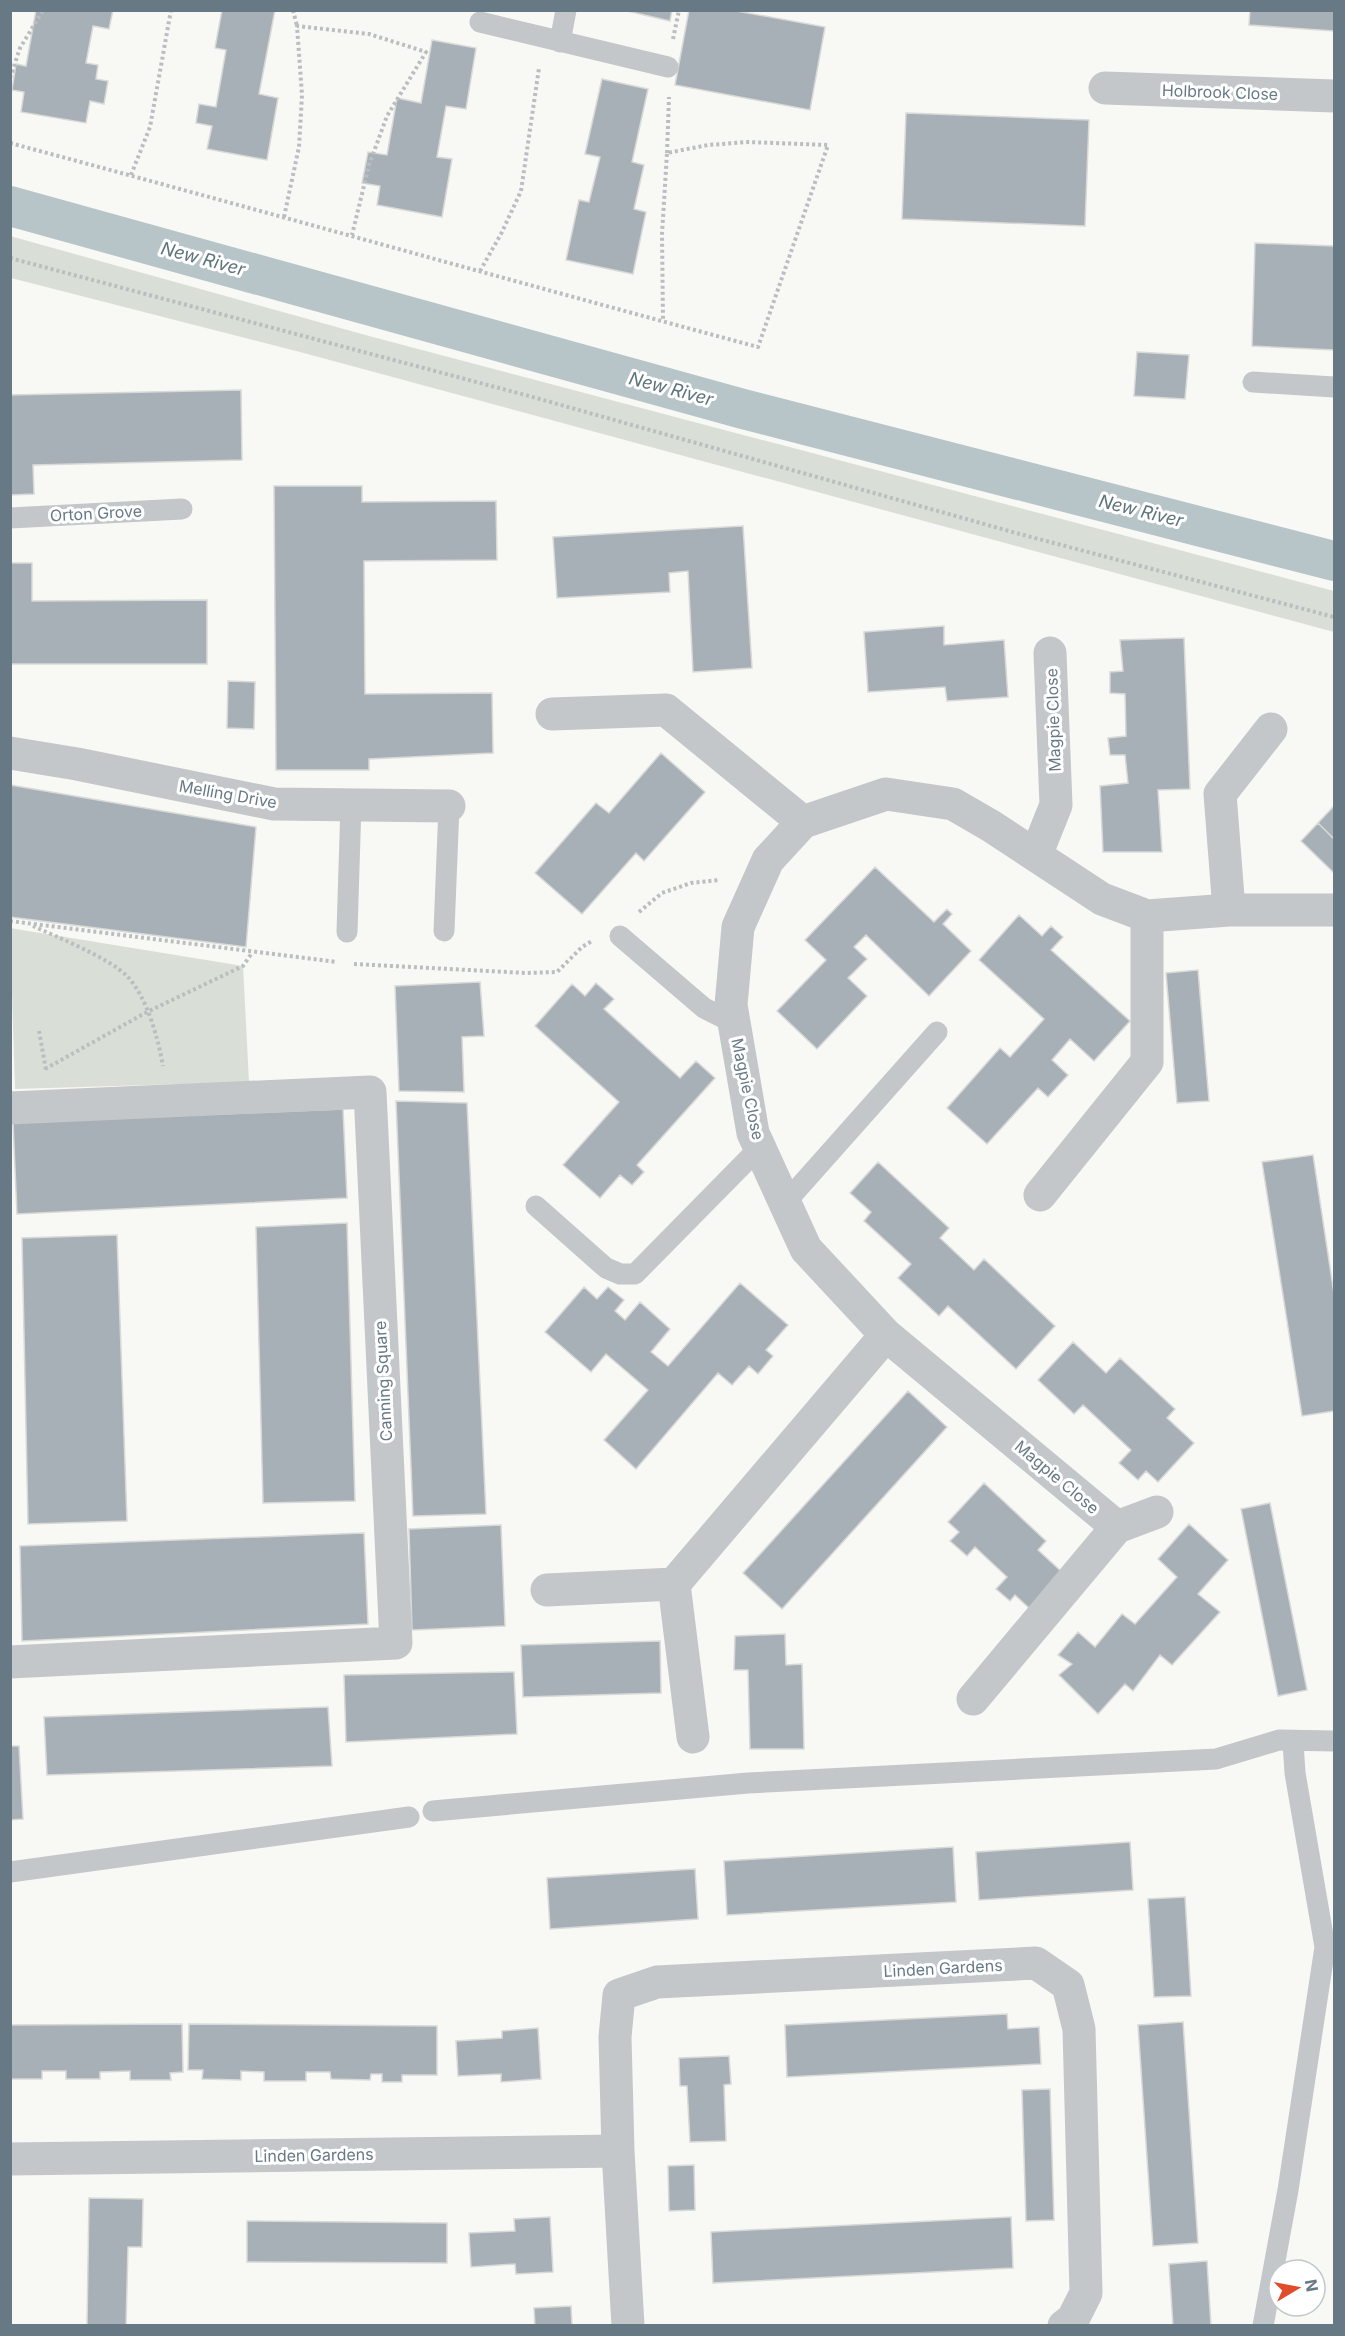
<svg xmlns="http://www.w3.org/2000/svg" width="1345" height="2336" font-family="Inter,sans-serif">
	<rect width="100%" height="100%" fill="#f8f8f5"/>
	<!-- green -->
	<path fill="#d9dfd6" d="M10,236L369,336L1334,591V632L300,352L11,278Z
		M10,928L243,966L249,1082L15,1089Z"/>
	<g fill="none" stroke-linecap="round" stroke-linejoin="round">
		<!-- canal -->
		<path stroke="#b8c5c8" stroke-width="40" d="M10,206L743,409L1334,561"/>
	</g>
	<!-- building -->
	<path fill="#a7b0b6" stroke="#d9d9d7" stroke-width="1.5" d="M36,10H113L109,29L93,26L86,63L98,65L96,79L108,81L104,104L90,101L86,123L21,112L24,92L12,90L16,64L26,66Z
		M222,10H275L259,94L278,98L267,160L207,149L212,126L196,123L199,104L216,107L226,50L215,48Z
		M623,10H672L670,21Z
		M689,10H731L825,27L810,110L675,85Z
		M1250,10H1334V31L1249,25Z
		M432,40L476,48L466,109L446,106L437,157L452,159L442,217L377,205L380,186L362,183L368,152L387,155L397,98L421,103Z
		M602,79L648,89L632,162L644,165L634,209L646,212L633,274L566,260L579,200L589,202L600,157L585,154Z
		M906,113L1089,120L1085,226L902,219Z
		M1255,243L1334,246V350L1252,346Z
		M1137,352L1189,355L1185,399L1134,396Z
		M241,390L242,460L33,465L34,494L10,495V395Z
		M274,486H362V502L496,501L497,560L364,561L365,694L492,693L493,753L369,759V770H276Z
		M743,526L752,668L693,672L688,571L669,573L670,592L557,598L553,537Z
		M10,563H32V601L207,600V664H10Z
		M944,626V645L1004,640L1008,697L947,701L945,687L868,692L864,632Z
		M1184,638L1190,789L1158,790L1162,852H1103L1100,786L1128,783L1125,755H1110L1108,738L1126,736L1125,694L1110,693V672L1123,671L1120,640Z
		M228,681L255,682L254,729L227,728Z
		M661,753L705,792L644,861L636,853L582,914L535,873L596,803L609,813Z
		M10,785L256,827L246,947L10,917Z
		M1334,806V839L1318,823Z
		M1318,823L1334,839V873L1301,841Z
		M875,867L934,922L947,909L952,914L943,924L971,951L929,996L866,935L854,947L867,959L848,978L867,996L817,1049L777,1011L826,960L805,940Z
		M1019,915L1042,936L1051,926L1063,937L1051,950L1130,1021L1094,1061L1070,1039L1052,1060L1068,1075L1048,1097L1038,1088L987,1144L947,1108L1000,1048L1010,1057L1044,1019L979,960Z
		M1198,970L1209,1101L1177,1103L1166,973Z
		M480,982L484,1036L462,1037L464,1092L399,1091L395,986Z
		M596,983L614,999L604,1009L680,1078L696,1061L715,1078L637,1165L644,1172L632,1185L620,1175L600,1198L563,1165L619,1102L535,1026L572,984L585,996Z
		M396,1101L467,1103L486,1514L413,1516Z
		M343,1109L347,1198L17,1214L13,1122Z
		M1313,1155L1334,1294V1411L1302,1416L1262,1162Z
		M878,1162L949,1228L940,1238L974,1270L984,1259L1055,1326L1016,1369L948,1306L939,1316L898,1278L911,1264L864,1221L871,1212L850,1193Z
		M347,1223L355,1501L263,1503L256,1227Z
		M117,1235L127,1521L28,1524L22,1238Z
		M740,1283L788,1325L766,1350L773,1356L758,1374L749,1366L732,1385L718,1373L636,1469L604,1440L648,1390L606,1354L591,1372L545,1332L584,1287L597,1299L608,1287L624,1300L615,1311L625,1320L640,1302L670,1329L651,1352L668,1366Z
		M1073,1342L1106,1373L1120,1358L1175,1409L1167,1418L1194,1443L1158,1482L1146,1471L1138,1480L1119,1463L1131,1450L1083,1405L1074,1414L1038,1380Z
		M908,1391L947,1427L782,1609L743,1573Z
		M984,1483L1046,1541L1038,1550L1063,1573L1029,1608L1015,1595L1010,1601L996,1589L1007,1577L975,1547L967,1556L950,1541L959,1532L948,1522Z
		M1270,1503L1307,1690L1278,1696L1241,1509Z
		M1189,1524L1228,1560L1198,1594L1220,1612L1172,1665L1160,1655L1133,1691L1125,1684L1098,1714L1059,1675L1072,1664L1058,1655L1078,1632L1095,1647L1122,1614L1135,1624L1177,1577L1158,1559Z
		M501,1525L505,1626L412,1630L409,1529Z
		M364,1533L368,1624L22,1641L20,1546Z
		M785,1634L786,1665L802,1664L804,1749H750L748,1670H734L735,1636Z
		M660,1641L661,1693L523,1697L521,1645Z
		M514,1672L517,1734L346,1742L344,1675Z
		M328,1707L332,1766L47,1775L44,1717Z
		M10,1746H19L23,1819L10,1820Z
		M1130,1842L1133,1890L979,1900L976,1852Z
		M953,1847L956,1902L727,1915L724,1861Z
		M695,1869L698,1919L550,1929L547,1878Z
		M1185,1897L1191,1996L1154,1997L1148,1899Z
		M1007,2014L1008,2029L1039,2027L1041,2064L787,2077L785,2025Z
		M1183,2022L1198,2243L1153,2246L1138,2025Z
		M182,2024L183,2072L170,2073L171,2080H130V2071L100,2072V2079H66V2071H42V2079H10V2025Z
		M189,2024L437,2026V2075H402V2082H382V2074H371L370,2080L331,2079L330,2072H306V2081H264V2072L241,2071V2080L202,2079L203,2070H188Z
		M538,2028L541,2079L501,2082V2074L458,2076L456,2041L502,2038V2031Z
		M729,2056L731,2084L724,2085L726,2141L690,2142L687,2086H680L679,2058Z
		M1050,2089L1054,2220L1026,2221L1022,2090Z
		M694,2165L695,2210L669,2211L668,2166Z
		M89,2198L143,2199L142,2247H128L126,2326H87Z
		M550,2217L553,2272L516,2274L515,2264L471,2267L469,2233L515,2231L514,2219Z
		M1011,2217L1013,2268L713,2283L711,2232Z
		M247,2221L447,2223V2263L247,2262Z
		M1207,2261L1211,2326H1173L1169,2264Z
		M571,2306L572,2326H535L534,2308Z"/>
	<g fill="none" stroke-linecap="round" stroke-linejoin="round">
		<!-- path -->
		<path stroke="#bbbec0" stroke-width="4" stroke-dasharray="3 3" stroke-linecap="butt" d="M293,10L297,26
			M673,39L679,10
			M10,78L20,48L42,12L38,10
			M10,143C260,210 508,280 758,347L828,145L748,142L708,145L667,153L662,234L663,321
			M667,153L669,97
			M131,175L150,127L171,10
			M284,217L299,147L302,95L297,26L369,34L426,52L387,116L369,165L352,235
			M10,258L529,396L1016,533L1334,617
			M480,271L501,234L521,191L539,68
			M639,912L662,893L691,883L719,880
			M10,921L337,962
			M33,926C57,937 109,958 127,976C147,997 158,1038 163,1066
			M354,964L526,973L557,972L582,947L592,941
			M39,1031L46,1070
			M45,1069L147,1012L243,966L252,953"/>
		<!-- lane -->
		<path stroke="#c3c7ca" stroke-width="21" d="M480,22L668,67
			M560,42L566,10
			M1253,382L1334,387
			M10,518L182,509
			M444,931L449,806
			M347,932L351,804
			M620,936L704,1008L734,1023
			M785,1203L937,1032
			M536,1206L606,1268L620,1274H635L760,1147
			M433,1811L748,1783L1216,1759L1279,1740L1334,1741
			M10,1872L409,1817
			M1263,2326L1288,2190L1325,1947L1295,1773L1293,1742"/>
		<!-- street -->
		<path stroke="#c3c7ca" stroke-width="33" d="M1105,88L1334,96
			M552,714L666,710L803,822
			M10,753L77,764L274,804L449,806
			M1036,855L1056,805L1050,653
			M1229,910L1220,794L1271,729
			M10,1108L370,1092L396,1643L10,1662
			M1040,1195L1147,1062V916
			M1117,1527L886,1335L806,1249L753,1133L731,1005L738,927L768,860L803,822L886,794L953,804L991,826L1102,899L1147,916L1229,910H1334
			M674,1584L693,1737
			M547,1590L674,1584L886,1335
			M973,1699L1117,1527L1157,1512
			M10,2159L618,2151
			M628,2326L618,2151L615,2037L619,1995L657,1982L1036,1963L1068,1985L1079,2029L1086,2293L1073,2319L1064,2326"/>
	</g>
	<g text-anchor="middle" stroke-width="6" stroke-linejoin="round" paint-order="stroke">
		<!-- street labels -->
		<g font-size="16" fill="#677985" stroke="#fff">
			<text transform="translate(1220 92) rotate(2)" y="6">Holbrook Close</text>
			<text transform="translate(96 513) rotate(-3)" y="6">Orton Grove</text>
			<text transform="translate(1053 720) rotate(-92)" y="6">Magpie Close</text>
			<text transform="translate(228 794) rotate(10)" y="6">Melling Drive</text>
			<text transform="translate(748 1089) rotate(78)" y="6">Magpie Close</text>
			<text transform="translate(383 1381) rotate(-93)" y="6">Canning Square</text>
			<text transform="translate(1057 1477) rotate(40)" y="6">Magpie Close</text>
			<text transform="translate(943 1968) rotate(-3)" y="6">Linden Gardens</text>
			<text transform="translate(314 2155) rotate(-1)" y="6">Linden Gardens</text>
		</g>
		<!-- water labels -->
		<g font-size="18" font-style="italic" fill="#5e747a" stroke="#fff">
			<text transform="translate(203 259) rotate(15)" y="6">New River</text>
			<text transform="translate(671 389) rotate(15)" y="6">New River</text>
			<text transform="translate(1141 511) rotate(14)" y="6">New River</text>
		</g>
	</g>
	<!-- border -->
	<rect width="1345" height="2336" fill="none" stroke="#677985" stroke-width="24"/>
	<!-- north arrow -->
	<g transform="translate(1297 2288) rotate(80)"><circle r="28" fill="#ffffff" stroke="#c2c9ce" stroke-width="1.5"/>
	<path d="M0-4.5L10 22L0 15L-10 22Z" fill="#e14d2b"/>
	<text y="-9" font-size="16" font-weight="bold" text-anchor="middle" fill="#677985">N</text>
	</g>
</svg>
